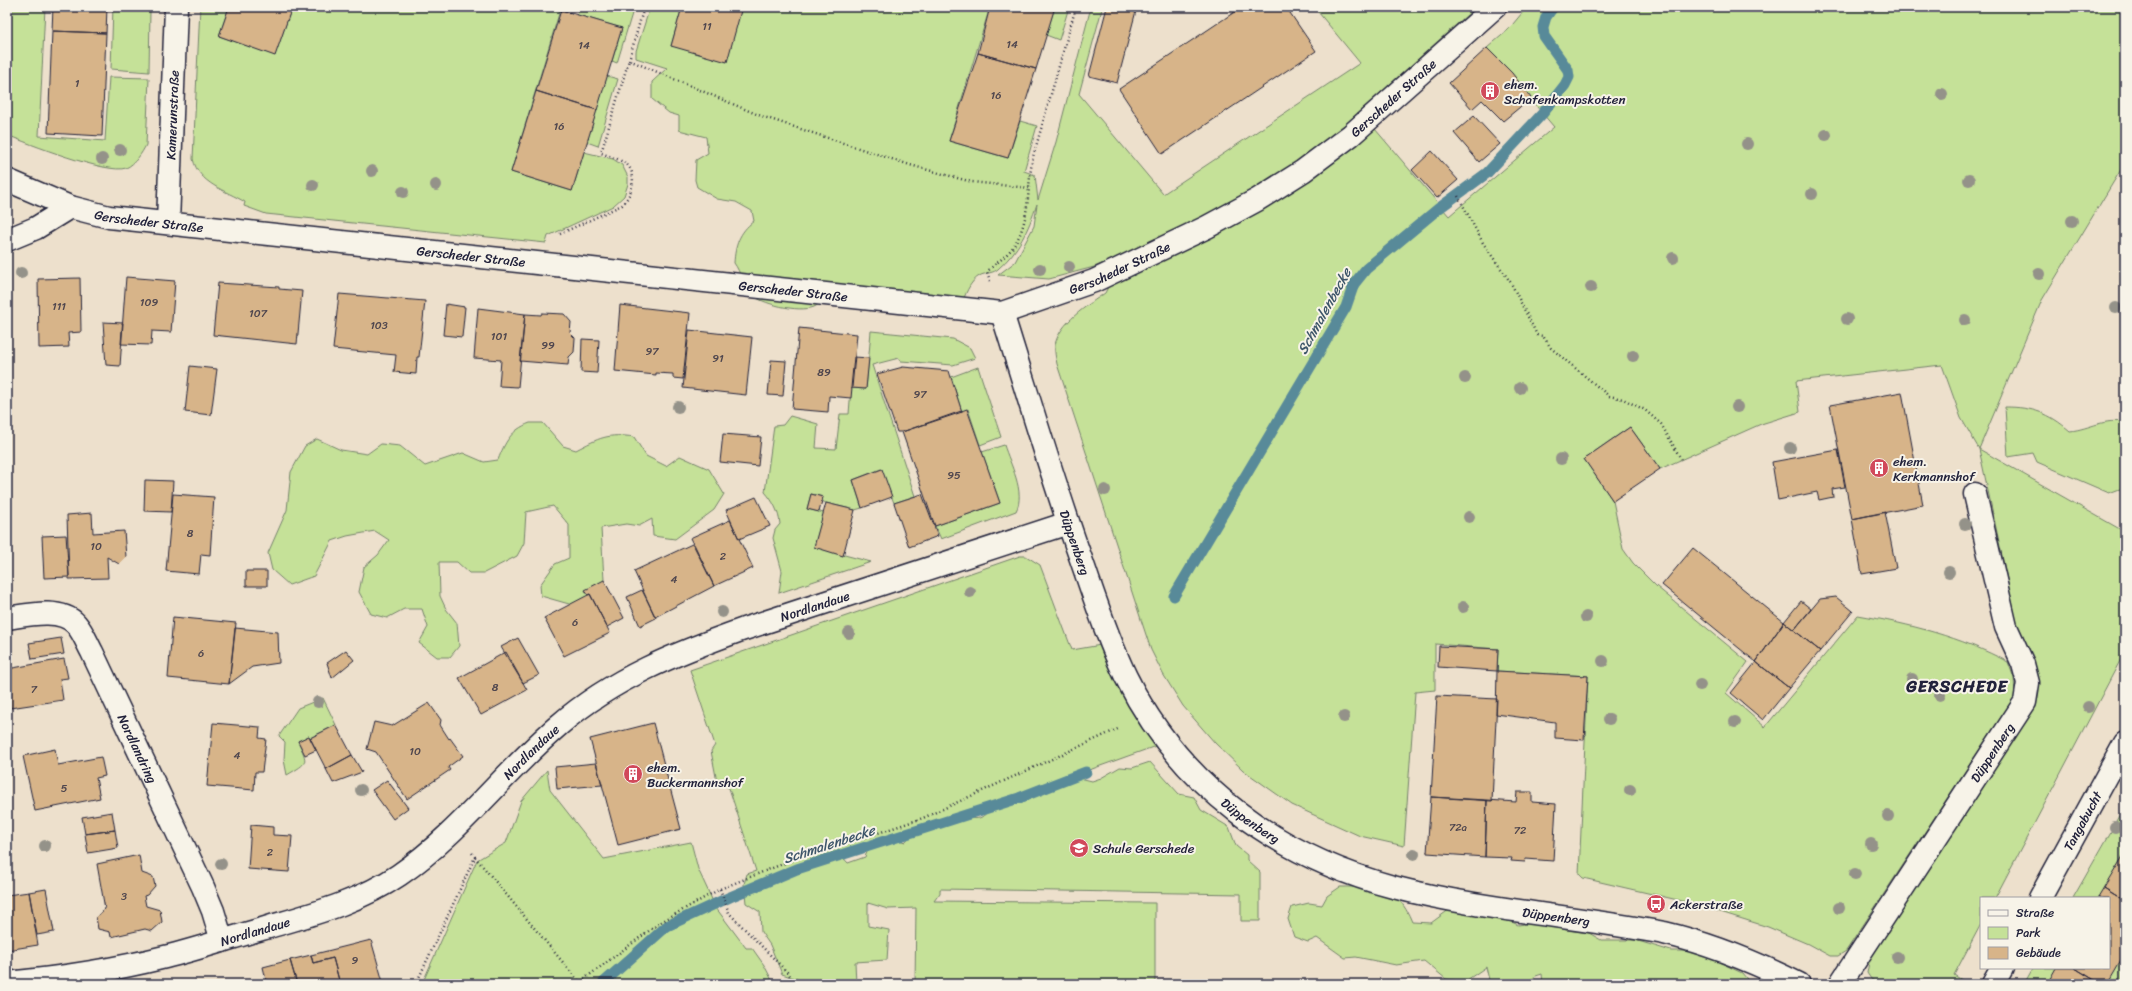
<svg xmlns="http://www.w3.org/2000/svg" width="2132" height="991" font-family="Sriracha,sans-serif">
	<rect width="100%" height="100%" fill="#ede0cc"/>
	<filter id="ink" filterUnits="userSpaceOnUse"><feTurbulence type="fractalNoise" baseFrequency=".025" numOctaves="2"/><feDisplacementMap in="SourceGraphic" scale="8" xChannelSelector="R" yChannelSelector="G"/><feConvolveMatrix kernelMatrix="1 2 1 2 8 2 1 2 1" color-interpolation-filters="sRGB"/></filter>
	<g filter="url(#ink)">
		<!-- green -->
		<path fill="#c5e198" stroke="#74826a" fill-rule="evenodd" d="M7,7H45L39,136L105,141L109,77L149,78L146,145C142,153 135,164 126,168C108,175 27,143 7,135Z
			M113,7H140L150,11L149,72L111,69Z
			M200,7H229L219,36L275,55L292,7H561L511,172L572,191L584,152L613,159L622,165L628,177V184L624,196L613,206L548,236L546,243L266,214L244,206L245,202C225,190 199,184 193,159Z
			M580,7H634L617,63L612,61L622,28L577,15Z
			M650,7H682L671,46L742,7H990L949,141L1008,158L1020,121L1037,126L1024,171L1035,175L1038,200L1056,142L1091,7L1102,9L1079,94L1163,194L1360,63L1314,7H1476L1332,136L1272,183L1158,241L1094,267L1049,279L998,275L1015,262L1034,226L1037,204C1028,230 1019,251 998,269C994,273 986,273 981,275C969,281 965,296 960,308L838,286C831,292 823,303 814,307C799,313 761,304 749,293C743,287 741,272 734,263C735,246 739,232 754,221L752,211L736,202L717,199L697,187L695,180L696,160L708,153L706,137L679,130V116L669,113L652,99V82L667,68L636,58V51Z
			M1055,7H1069L1059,40L1046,35Z
			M1527,7H2125V163L2042,300L1979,449L2125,532V659L2122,657L1995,898H1981V924L1954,975L1968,984H1879L1871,979L1867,973L1870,957L2031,708L2038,691V682L2021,638L2015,616L1979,449L1961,418L1942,365L1796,381L1800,412L1761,424L1660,469L1630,427L1584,459L1613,501L1623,549L1633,563L1657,587L1748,662L1726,693L1765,727L1858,615C1910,624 1961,637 2008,662L2014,678L2015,696L1846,951L1838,956H1830L1808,944L1768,927L1695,904L1583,878L1579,874L1588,676L1497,671L1498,649L1435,644V690L1415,692L1404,846L1360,836L1292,805L1243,770L1215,743L1183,706L1163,674L1151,650L1057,364C1056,358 1054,352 1055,345C1059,323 1088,305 1105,293L1108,287L1197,243L1274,202L1437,54L1442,69L1375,129L1449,216L1554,127L1487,48L1508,30Z
			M607,76L618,79L598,146L587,142Z
			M871,331L953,339L970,348L975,358L953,365L901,361L899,358L872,365L915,496L894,503L881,469L853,480L862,508L855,510L826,503L822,501L823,497L811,494L807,509L824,513L814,547L871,562L779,593L782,571L773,538L775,530L780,524C779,512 773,501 765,492L774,426L783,425L790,416L818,424L816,448L836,449L840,414H849L851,388L866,389Z
			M978,367L1001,437L980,445L968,409L962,412L951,377Z
			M2005,407C2033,407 2049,413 2070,431C2090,429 2106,417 2125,423V487L2109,493L2037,462L2033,453L2008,457Z
			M530,423H543L563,446L576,450C599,438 608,433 634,437L646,456L666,466L680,456L709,469L724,494L714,510L675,539L653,536L652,519L639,526L626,524L601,528L604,580L597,592L576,606L541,596L540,585L555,564L569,558V525L553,506L526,512L524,543L517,556L484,573H469L457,562H439L440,596L446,609L457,623L459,646L450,657H437L419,643L428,627L422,609H404L387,618L371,614L359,592L364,567L378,555L389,540L375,531L347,536L332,541L314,576L289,585L272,570L268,553L287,510L291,472L305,446L317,439L341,450L367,454L381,444L400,446L425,466L463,453L484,462L498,460C505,442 511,430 530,423Z
			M1004,445C1010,464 1026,492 1016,511L941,539L935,526L1000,503L982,452Z
			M1020,556H1026L1040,565L1072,650L1101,645L1167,742L1092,769L1080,778L1092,781L1101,778L1120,767L1132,768L1150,762L1179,794L1194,797L1201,810L1229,827L1236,846L1247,855V860L1260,872V921H1241V894L940,889V893L934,901L1155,903V984H915L916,908L888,909L868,903V926L889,930L887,960L855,962L856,984H812L782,974L770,945L761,932L760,912L746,903L744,884L747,874L756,871L729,788L717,782L711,751L715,745L690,670ZM992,805C982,823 974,820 957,813ZM920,825L905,842L887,836H888ZM871,842L865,857L848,863L839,853Z
			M323,698L336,725L310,738L309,736L298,741C308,764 309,762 287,775L284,760L285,742L279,736L298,708Z
			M547,770L550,790L604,859L691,842L698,869L716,908L746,948H752L764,965L774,984H422L477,860L506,843L521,801Z
			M2125,807V984H2024L2033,968H2109V898H2073Z
			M1340,887C1376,887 1397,884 1412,922L1431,923L1450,909L1504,918L1518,925L1540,922L1566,930L1589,933L1601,940H1635L1671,951H1696L1742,973L1751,984H1602L1600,982L1594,984H1543L1542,974L1536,976L1525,984H1490L1486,967L1464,982L1446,979L1424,961L1396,965L1356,957L1345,958L1317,938L1308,942L1294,937L1288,919L1292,907L1309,903L1322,905L1327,896Z"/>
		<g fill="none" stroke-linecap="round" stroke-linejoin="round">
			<!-- stream -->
			<path stroke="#598a99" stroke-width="11" d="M1174,596L1346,307L1354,284L1366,269L1438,209L1487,173L1543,113L1565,85L1569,77L1568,70L1544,36L1543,27L1546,17L1553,7
				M602,984L667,926L730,897L797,869L1019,798L1086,772"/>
		</g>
		<!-- building -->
		<path fill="#d7b489" stroke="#22223b" d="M53,7H107L106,33L52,31Z
			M229,7H292L275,56L219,36Z
			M682,7H742L727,62L671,46Z
			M990,7H1055L1036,69L978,53Z
			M1107,7H1137L1117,83L1089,76Z
			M1242,7H1286L1316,51L1162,154L1119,89Z
			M561,10L622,28L597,110L536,91Z
			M52,31L106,33L102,136L48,133Z
			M1487,48L1512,73L1531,98L1503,121L1482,100L1472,109L1449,83Z
			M978,53L1036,69L1008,158L949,141Z
			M536,91L597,110L572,191L511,172Z
			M1474,116L1500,144L1479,162L1454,133Z
			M1432,151L1458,180L1437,198L1412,170Z
			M126,277L175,281L171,332L152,331L151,345L121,344Z
			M80,278L81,332L68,333L69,347L39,348L38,279Z
			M218,283L279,287V289L302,291L297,344L213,335Z
			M339,294L425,301L419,357H417L416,374L394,372L396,355L333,349Z
			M446,304L465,307L462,337L443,335Z
			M620,305L690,313L683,379L673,378V374L656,373V375L615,371Z
			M478,308L525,314L518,387L499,386L501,360L474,358Z
			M542,313L564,314L571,322L570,333L575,338L574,352L569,357L568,365L520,361L525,314L541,315Z
			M103,322L123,323L120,366L106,365Z
			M799,328L857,334L851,398L829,396L828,412L792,409Z
			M689,330L752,337L746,395L683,388Z
			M582,339L599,340L597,373L581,372Z
			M854,357L869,358L866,389L851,388Z
			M771,360L786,361L783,396L768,395Z
			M190,366L217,369L211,415L185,412Z
			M903,367L949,371L962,412L902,432H897L877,374Z
			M1902,392L1923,505L1852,519L1830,405Z
			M967,409L1000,503L935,526L902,432Z
			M1630,427L1660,469L1613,501L1584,459Z
			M723,434L761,437L758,466L720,462Z
			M1838,450L1845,487L1832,489L1833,497L1819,500L1817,492L1778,500L1772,462Z
			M882,469L892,497L862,508L853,480Z
			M145,480L173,481L171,512L144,511Z
			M173,494L214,497L210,555L201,554L199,574L166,571Z
			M811,494L823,497L819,512L807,509Z
			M922,494L938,536L909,547L894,503Z
			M756,497L770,526L739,539L726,510Z
			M826,503L855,510L843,556L814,547Z
			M1885,512L1896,568L1862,574L1852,519Z
			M92,513L93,533L124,531L126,557L119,564L107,557L108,578L69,579L67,515Z
			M730,520L753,568L714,586L690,538Z
			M66,535L69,577L44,578L42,536Z
			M692,544H694L714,586L655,617L634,571Z
			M1693,548L1784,622L1756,662L1662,585Z
			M246,571H267V586H246Z
			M604,580L624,618L607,627L590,594L588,595L585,590Z
			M642,590L656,618L640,626L627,597Z
			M590,594L610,633L564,656L544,618Z
			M1836,597L1853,611L1820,651L1794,630L1820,599Z
			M1801,601L1811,609L1794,630L1784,622Z
			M173,617L236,623L229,684L168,678Z
			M1784,622L1820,651L1789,688L1756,662Z
			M235,628L278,632L279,663L252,667L229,684Z
			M61,638L64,654L32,659L29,643Z
			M518,638L539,675L523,683L501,647Z
			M1439,646L1498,649L1497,671L1438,667Z
			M346,650L354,660L332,678L327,663Z
			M506,652L527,690L481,715L459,678Z
			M64,659L68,678L60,679L63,700L10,708L9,699L7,700V669Z
			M1756,662L1789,688L1763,720L1731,693Z
			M1497,671L1588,676L1584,740L1555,738V722L1496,714Z
			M1437,696L1497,699L1492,801L1431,797Z
			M429,703L441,720L440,725L449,739L450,738L463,756L448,767L450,770L407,799L376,752L367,749L374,722L392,726Z
			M213,723L260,727L259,738L266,739L262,772H255L254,790L207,786Z
			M653,723L681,829L618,845L590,739Z
			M336,725L352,755L326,769L310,738Z
			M309,736L316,750L305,755L298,741Z
			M55,749L58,765L101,757L105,776L96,778L100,798L35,811L23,756Z
			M352,755L362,772L333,783L326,769Z
			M596,763L602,785L557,789L555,767Z
			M387,780L408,808L393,819L372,790Z
			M1517,792H1532V802L1556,804L1553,861L1526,859L1525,862L1511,861L1512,858L1485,857L1487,800L1516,802Z
			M1431,797L1487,800L1485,857L1427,853Z
			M112,812L115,830L85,834L82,817Z
			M251,825L273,827V835L292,836L289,872L248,869Z
			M115,830L118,848L88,853L85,834Z
			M2125,853V901L2104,888Z
			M139,855L142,873L153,877L155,886L147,895L144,896L146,906L160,910L162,922L152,931L145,929L111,937L110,932L98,929L96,917L105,909L97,864Z
			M2104,888L2125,901V953L2107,984H2101L2075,968H2109V898H2098Z
			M46,889L54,932L37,935L29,892Z
			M29,892L38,945L7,950V895Z
			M371,940L383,982L373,984H340L333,958L313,963L311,955Z
			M311,955L313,963L333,958L340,984H297L290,960Z
			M290,960L297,984H267L263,967Z
			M2056,968H2075L2101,984H2047Z"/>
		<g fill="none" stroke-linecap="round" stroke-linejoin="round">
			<defs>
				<g id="minor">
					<path id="s1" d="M7,180L70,207L109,217L1002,313L1094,281L1207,227L1257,200L1303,171L1351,135L1495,7"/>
					<path id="s2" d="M168,223L176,7"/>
					<path d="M7,240L36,228L70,207"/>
					<path id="s3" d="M1002,313C1028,395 1052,478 1081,559C1095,599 1108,640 1126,677C1180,786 1278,856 1393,887C1482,910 1574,916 1664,933C1711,944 1755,962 1799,984"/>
					<path id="s4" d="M7,618C27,615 61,607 76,624C83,632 87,643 92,652L203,887L213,911L222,941"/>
					<path id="s5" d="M2040,898L2125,743"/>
					<path id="s6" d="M7,983C60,978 113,970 165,957C198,949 230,938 262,929C309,915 358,903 399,875C460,833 503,773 559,725C613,678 677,653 744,629L1068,523"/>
					<path id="s7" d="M1840,984L2025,702L2028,683L2023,664L2006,627L1975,494"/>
					<path d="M1993,984L2002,968"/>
				</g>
			</defs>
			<!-- minor casing -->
			<use href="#minor" stroke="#22223b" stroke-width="25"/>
			<!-- path -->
			<path stroke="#22223b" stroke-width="2.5" stroke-dasharray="1 3" stroke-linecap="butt" d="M629,60L644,7
				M1458,196L1483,243L1511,283L1537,335L1543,336L1551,348L1609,396L1623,399L1645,410L1661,424L1681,459
				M560,234L622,205C632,195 639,173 625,163C618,159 609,156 601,153L629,60L761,116L910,165L972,182L1029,188
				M990,281L987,272C994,265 1001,260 1008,253C1032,227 1026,189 1033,157L1076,7
				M475,857L581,984
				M720,889L729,913L788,973L796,984
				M416,984L475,857L472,853
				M573,984L580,982L661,922L720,889L815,851L869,836L923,818L1120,728"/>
			<!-- minor -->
			<use href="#minor" stroke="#f7f3e8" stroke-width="22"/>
		</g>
		<!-- trees -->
		<g fill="#949289">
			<circle cx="1942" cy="94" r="6"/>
			<circle cx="1826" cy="135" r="6"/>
			<circle cx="1747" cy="144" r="6"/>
			<circle cx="120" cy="150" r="6"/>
			<circle cx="102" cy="159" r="6"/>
			<circle cx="372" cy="171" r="6"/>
			<circle cx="1969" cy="180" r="6"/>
			<circle cx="313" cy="185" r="6"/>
			<circle cx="436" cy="185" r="6"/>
			<circle cx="403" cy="192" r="6"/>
			<circle cx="1812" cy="194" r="6"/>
			<circle cx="2072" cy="221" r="6"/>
			<circle cx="1673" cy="258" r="6"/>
			<circle cx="1069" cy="267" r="6"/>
			<circle cx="1040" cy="269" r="6"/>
			<circle cx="21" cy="273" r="6"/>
			<circle cx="2039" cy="274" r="6"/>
			<circle cx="1591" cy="287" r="6"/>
			<circle cx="2116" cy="308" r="6"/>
			<circle cx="1847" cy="319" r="6"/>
			<circle cx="1965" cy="320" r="6"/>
			<circle cx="1633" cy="356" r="6"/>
			<circle cx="1465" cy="378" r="6"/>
			<circle cx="1520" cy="388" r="6"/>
			<circle cx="678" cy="407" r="6"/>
			<circle cx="1737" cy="407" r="6"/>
			<circle cx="1790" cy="448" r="6"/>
			<circle cx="1561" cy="459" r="6"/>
			<circle cx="1105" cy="490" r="6"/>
			<circle cx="1469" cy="517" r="6"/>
			<circle cx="1965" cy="524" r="6"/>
			<circle cx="1949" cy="572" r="6"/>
			<circle cx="970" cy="592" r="6"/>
			<circle cx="1463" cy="607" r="6"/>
			<circle cx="722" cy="612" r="6"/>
			<circle cx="1586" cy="617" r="6"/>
			<circle cx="849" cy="633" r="6"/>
			<circle cx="1603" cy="661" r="6"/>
			<circle cx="1912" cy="679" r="6"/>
			<circle cx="1700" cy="685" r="6"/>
			<circle cx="1977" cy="685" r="6"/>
			<circle cx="1940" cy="695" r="6"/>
			<circle cx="318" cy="702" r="6"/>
			<circle cx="2088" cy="707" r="6"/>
			<circle cx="1344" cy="717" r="6"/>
			<circle cx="1609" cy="719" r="6"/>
			<circle cx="1735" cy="722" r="6"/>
			<circle cx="361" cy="790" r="6"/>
			<circle cx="1630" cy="790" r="6"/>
			<circle cx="1888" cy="816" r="6"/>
			<circle cx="2115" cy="827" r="6"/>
			<circle cx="1871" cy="844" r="6"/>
			<circle cx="45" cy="846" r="6"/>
			<circle cx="1414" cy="854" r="6"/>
			<circle cx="221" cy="864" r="6"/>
			<circle cx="1855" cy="874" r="6"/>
			<circle cx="1839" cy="908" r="6"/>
			<circle cx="1897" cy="957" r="6"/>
		</g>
	</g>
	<!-- icons -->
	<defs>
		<symbol id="building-disc" viewBox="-11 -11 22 22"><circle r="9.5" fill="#d1495b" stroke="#f7f3e8"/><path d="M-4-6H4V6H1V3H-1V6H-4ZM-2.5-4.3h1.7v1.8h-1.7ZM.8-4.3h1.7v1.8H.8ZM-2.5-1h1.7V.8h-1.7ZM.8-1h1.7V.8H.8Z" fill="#fff"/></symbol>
		<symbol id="school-disc" viewBox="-11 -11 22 22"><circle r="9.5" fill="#d1495b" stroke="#f7f3e8"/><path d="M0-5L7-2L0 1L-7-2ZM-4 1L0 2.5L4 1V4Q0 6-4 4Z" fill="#fff"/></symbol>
		<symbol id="bus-disc" viewBox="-11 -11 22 22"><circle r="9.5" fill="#d1495b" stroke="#f7f3e8"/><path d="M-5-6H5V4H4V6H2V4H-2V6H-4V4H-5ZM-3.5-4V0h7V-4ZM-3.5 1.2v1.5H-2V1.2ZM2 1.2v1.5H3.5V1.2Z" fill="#fff"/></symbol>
	</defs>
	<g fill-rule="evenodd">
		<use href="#building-disc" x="1479" y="80" width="22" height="22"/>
		<use href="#building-disc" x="1868" y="457" width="22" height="22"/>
		<use href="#building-disc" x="622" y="763" width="22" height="22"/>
		<use href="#school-disc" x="1068" y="837" width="22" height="22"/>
		<use href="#bus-disc" x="1645" y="893" width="22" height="22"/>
	</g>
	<g text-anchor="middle" stroke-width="4" stroke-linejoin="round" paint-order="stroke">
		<!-- number labels -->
		<g font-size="11" fill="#4f464e">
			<text x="707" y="30">11</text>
			<text x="1012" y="48">14</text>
			<text x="584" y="49">14</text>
			<text x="77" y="87">1</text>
			<text x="996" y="99">16</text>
			<text x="559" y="130">16</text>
			<text x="149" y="306">109</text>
			<text x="59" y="310">111</text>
			<text x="258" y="317">107</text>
			<text x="379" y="329">103</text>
			<text x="499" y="340">101</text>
			<text x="548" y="349">99</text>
			<text x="652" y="355">97</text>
			<text x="718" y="362">91</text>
			<text x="824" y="376">89</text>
			<text x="920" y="398">97</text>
			<text x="954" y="479">95</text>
			<text x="190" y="537">8</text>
			<text x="96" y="550">10</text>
			<text x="723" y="560">2</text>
			<text x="674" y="583">4</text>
			<text x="575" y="626">6</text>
			<text x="201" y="657">6</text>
			<text x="495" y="691">8</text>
			<text x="34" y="693">7</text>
			<text x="415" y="755">10</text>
			<text x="237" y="759">4</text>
			<text x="64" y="792">5</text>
			<text x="1458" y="831">72a</text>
			<text x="1520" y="834">72</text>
			<text x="270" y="856">2</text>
			<text x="124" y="900">3</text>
			<text x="355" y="964">9</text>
		</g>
		<!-- poi labels -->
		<g font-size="13" fill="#22223b" stroke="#f7f3e8" text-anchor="start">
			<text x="1504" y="89">ehem.<tspan x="1504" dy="15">Schafenkampskotten</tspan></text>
			<text x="1893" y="466">ehem.<tspan x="1893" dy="15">Kerkmannshof</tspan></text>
			<text x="647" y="772">ehem.<tspan x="647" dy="15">Buckermannshof</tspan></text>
			<text x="1093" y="853">Schule Gerschede</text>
			<text x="1670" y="909">Ackerstraße</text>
		</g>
		<!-- street labels -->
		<g font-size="13" fill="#22223b" stroke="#f7f3e8">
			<text dy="5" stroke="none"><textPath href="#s1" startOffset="1457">Gerscheder Straße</textPath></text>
			<text dy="5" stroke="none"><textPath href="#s2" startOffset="108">Kamerunstraße</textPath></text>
			<text dy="5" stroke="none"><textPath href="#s1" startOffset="149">Gerscheder Straße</textPath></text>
			<text dy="5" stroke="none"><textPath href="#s1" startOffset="473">Gerscheder Straße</textPath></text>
			<text dy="5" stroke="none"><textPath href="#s1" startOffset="1133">Gerscheder Straße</textPath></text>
			<text dy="5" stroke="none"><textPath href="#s1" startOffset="797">Gerscheder Straße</textPath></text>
			<text dy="5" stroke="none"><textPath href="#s3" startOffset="241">Düppenberg</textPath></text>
			<text dy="5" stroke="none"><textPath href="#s6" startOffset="913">Nordlandaue</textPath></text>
			<text dy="5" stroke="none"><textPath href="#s4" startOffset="211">Nordlandring</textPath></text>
			<text dy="5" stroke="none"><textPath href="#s6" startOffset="590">Nordlandaue</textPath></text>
			<text dy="5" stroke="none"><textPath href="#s7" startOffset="277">Düppenberg</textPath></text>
			<text dy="5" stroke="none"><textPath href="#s3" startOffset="577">Düppenberg</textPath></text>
			<text dy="5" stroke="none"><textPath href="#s5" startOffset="88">Tangabucht</textPath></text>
			<text dy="5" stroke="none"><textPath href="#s3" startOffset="901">Düppenberg</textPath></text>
			<text dy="5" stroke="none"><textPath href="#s6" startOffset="254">Nordlandaue</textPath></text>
		</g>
		<!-- water labels -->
		<g font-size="14" font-style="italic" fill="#3e566a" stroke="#f7f3e8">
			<text transform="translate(1324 311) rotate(-61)" y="5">Schmalenbecke</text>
			<text transform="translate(829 844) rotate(-18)" y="5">Schmalenbecke</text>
		</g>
		<!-- district labels -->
		<g font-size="17" font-weight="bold" letter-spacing="1" fill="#22223b" stroke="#f7f3e8">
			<text x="1957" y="692">GERSCHEDE</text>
		</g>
	</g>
	<!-- margin -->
	<rect width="2132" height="991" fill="none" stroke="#f7f3e8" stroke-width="24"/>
	<rect x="12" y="12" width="2108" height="967" fill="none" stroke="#22223b" stroke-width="1.5" filter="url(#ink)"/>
	<!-- legend -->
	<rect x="1980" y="897" width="130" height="72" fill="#f7f3e8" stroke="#a29fa3"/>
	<rect x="1988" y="910" width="20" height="6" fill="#f7f3e8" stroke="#a29fa3"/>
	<text x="2016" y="917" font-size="12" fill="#22223b">Straße</text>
	<rect x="1988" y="927" width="20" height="12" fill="#c5e198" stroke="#a29fa3"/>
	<text x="2016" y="937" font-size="12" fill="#22223b">Park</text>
	<rect x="1988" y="947" width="20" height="12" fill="#d7b489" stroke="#a29fa3"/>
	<text x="2016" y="957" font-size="12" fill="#22223b">Gebäude</text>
</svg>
